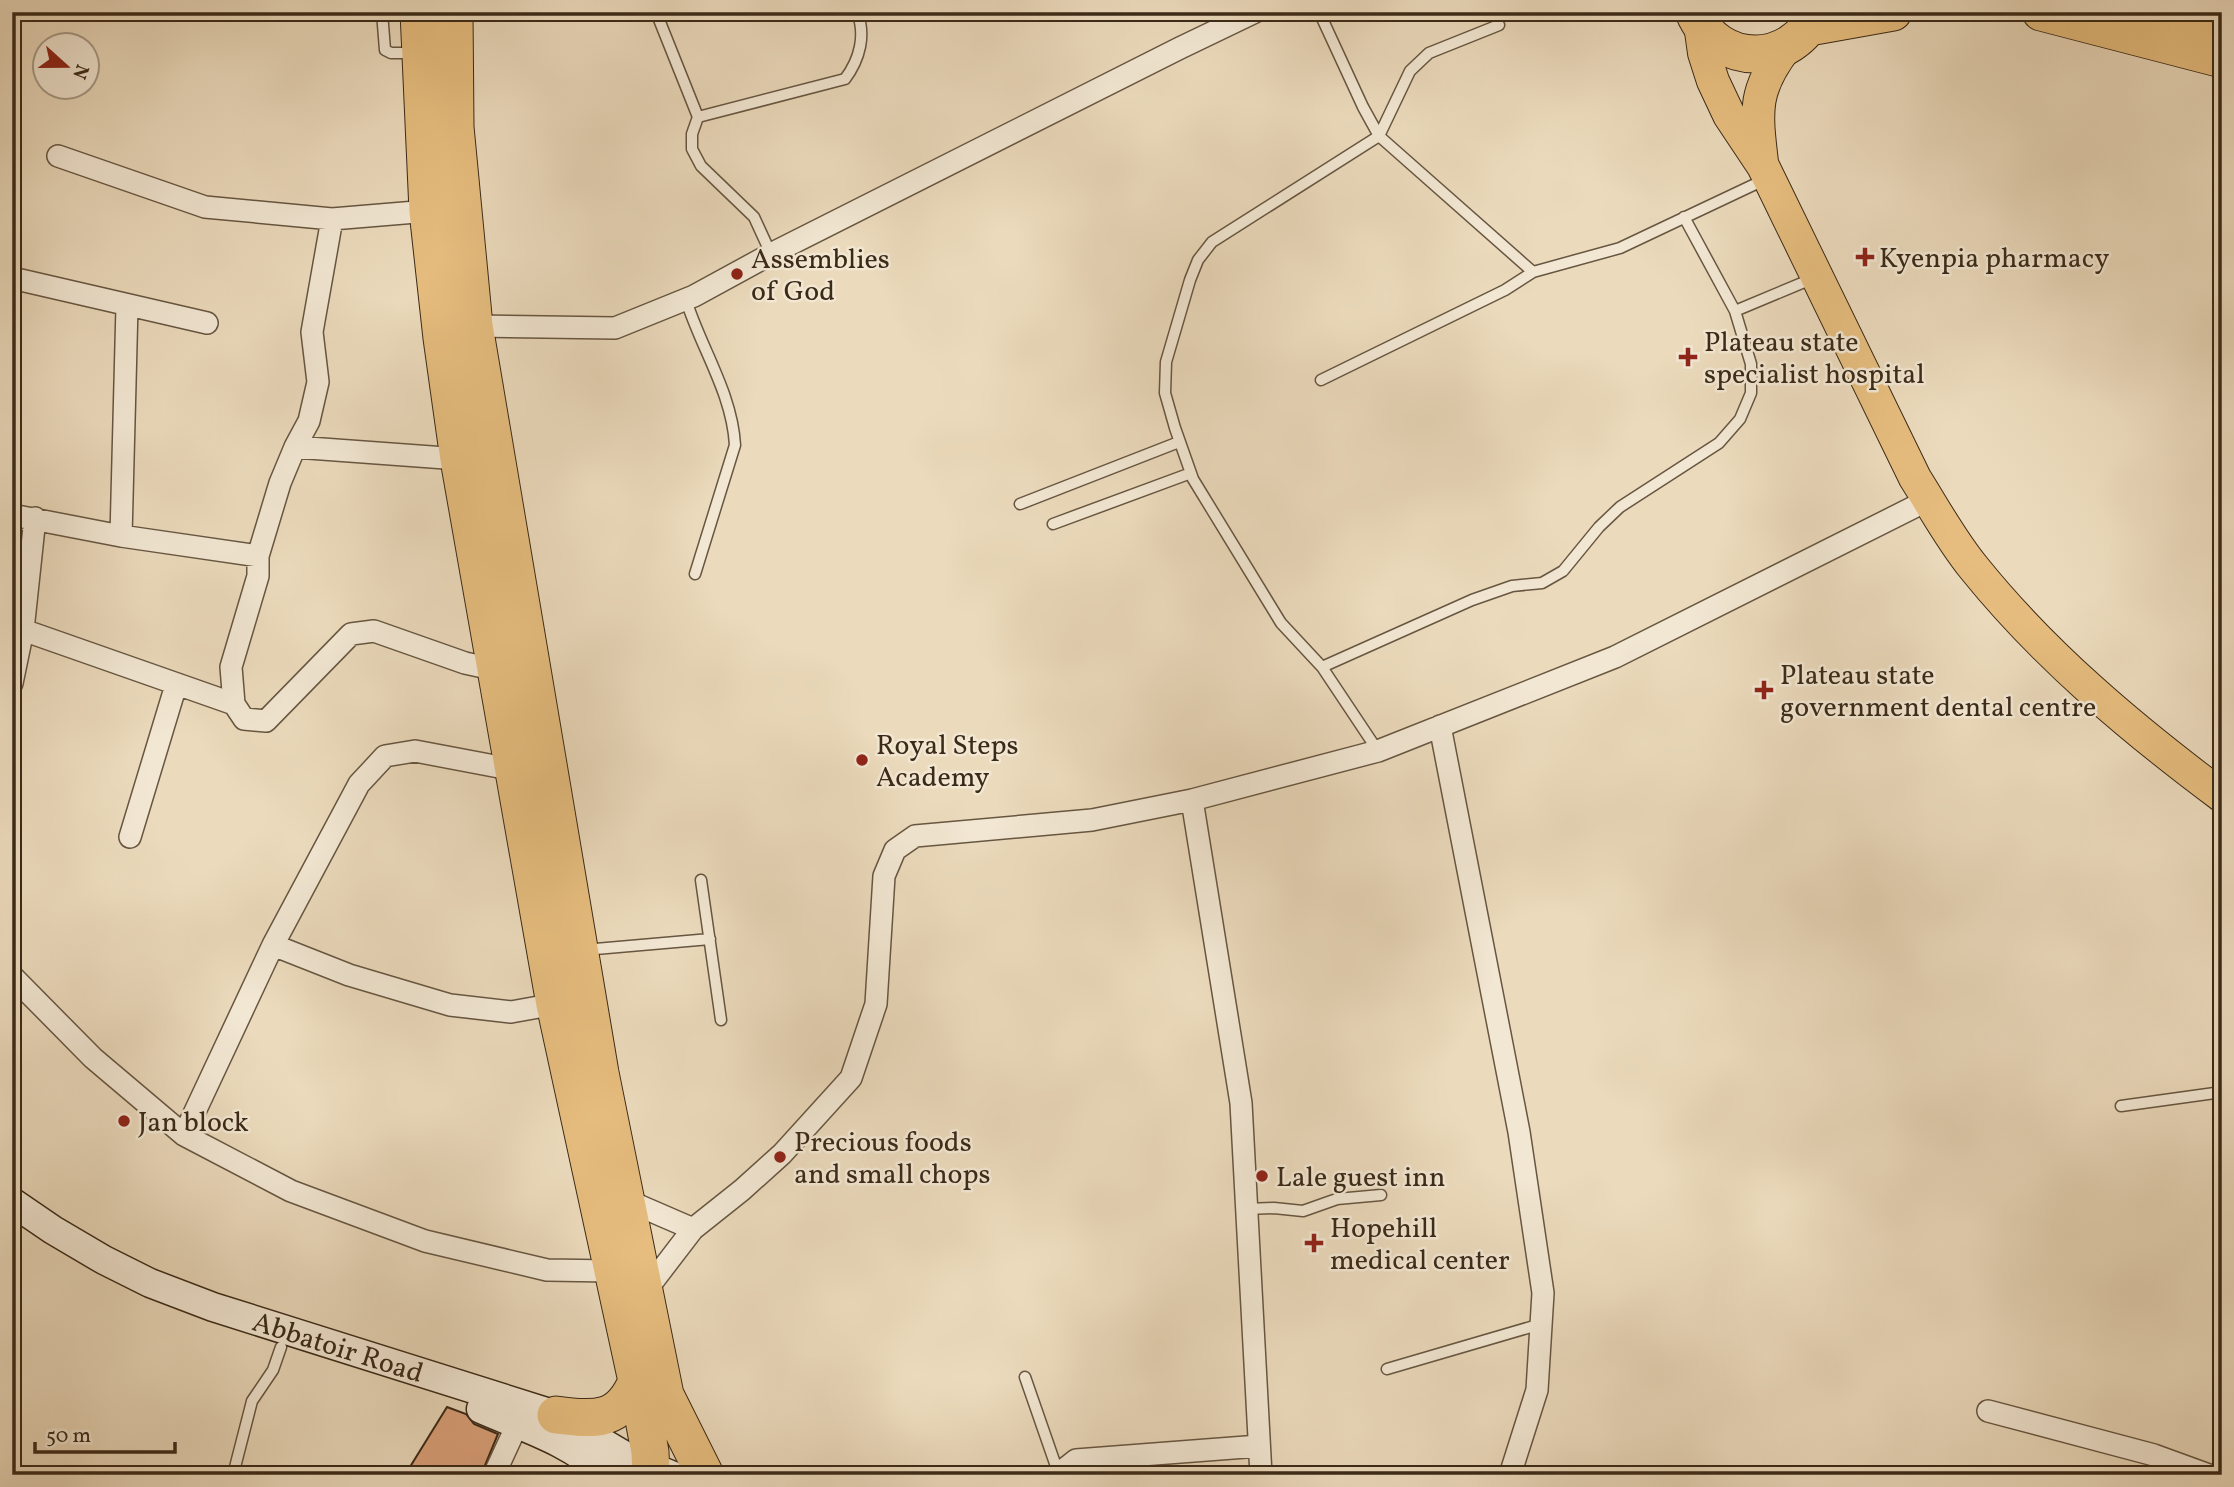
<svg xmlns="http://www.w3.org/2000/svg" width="2234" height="1487" font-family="Vollkorn,serif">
	<rect width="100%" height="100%" fill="#ebdabc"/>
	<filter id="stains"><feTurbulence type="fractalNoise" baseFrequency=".00286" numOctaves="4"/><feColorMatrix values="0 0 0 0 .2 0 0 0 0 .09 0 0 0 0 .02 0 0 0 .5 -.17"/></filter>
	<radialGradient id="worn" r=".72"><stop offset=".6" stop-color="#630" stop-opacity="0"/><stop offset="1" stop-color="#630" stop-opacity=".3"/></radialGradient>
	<!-- building -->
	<path fill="#dba17a" stroke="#3b2a18" stroke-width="2" d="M447,1407L466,1414L474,1424L498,1434L481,1475H405Z"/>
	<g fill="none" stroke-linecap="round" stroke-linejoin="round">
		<defs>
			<path id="lane" d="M382,12L385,50L391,53H416
				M656,12L698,117
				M1321,16L1363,107L1379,136L1212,242L1198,260L1190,280L1166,362L1165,393L1175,428L1193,479L1281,623L1322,667L1378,751
				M1499,25L1429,53L1410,71L1379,136L1533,272L1620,248L1766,179
				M771,254L754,217L701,166L692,149V134L698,117L845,79C860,59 866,35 857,12
				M686,300C701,348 732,393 735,445L695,574
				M1735,311L1814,278
				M1321,380L1505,290L1533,272
				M1020,504L1179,442
				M1053,524L1191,473
				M1322,667L1472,600L1512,586L1542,583L1563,571L1599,527L1620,507L1719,443L1740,419L1751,393V364L1735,311L1684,217
				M701,880L721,1020
				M584,950L710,939
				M2121,1106L2222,1092
				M1246,1209L1274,1208L1303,1211L1337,1199L1381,1195
				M1387,1369L1541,1324
				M1025,1377L1058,1472
				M233,1475L252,1401L273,1370L281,1347"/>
			<path id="street" d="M58,156L205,207L332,219L428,211
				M12,278L207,323
				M474,326L615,328L694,296L771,254L1180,48L1255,12
				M295,447L459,459
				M12,515L121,536L258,556
				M121,536L127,306
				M23,630L234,704L231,667L258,576V556L280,483L295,447L309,421L318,382L312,332L332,219
				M12,683L23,630L35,518
				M234,704L244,719L266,721L351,634L374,631L465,663L497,670
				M1440,726L1519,1132L1543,1293L1537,1390L1510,1475
				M1192,800L1241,1103L1261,1475
				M130,837L176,685
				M273,945L359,784L385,756L415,751L515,770
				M12,976L93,1058L184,1135L291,1191L425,1241L547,1270L612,1271
				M184,1135L273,945L349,975L450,1005L511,1012L555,1004
				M626,1200L693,1229
				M644,1293L693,1229L742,1190L782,1154L851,1078L876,1004L884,876L895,850L915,836L1092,820L1192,800L1378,751L1615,657L1928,500
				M1988,1411L2154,1455L2209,1475
				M494,1475L517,1425
				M1057,1475L1076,1460L1259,1446"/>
			<g id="secondary">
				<path id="s1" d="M12,1202L53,1230L104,1260L150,1283L213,1307L556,1415L627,1457L671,1475"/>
				<path d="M481,1409C522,1427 572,1442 605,1475"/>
			</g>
			<path id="primary" d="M1700,24L1704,53L1713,81L1729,115L1763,166L1915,478C1934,508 1951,540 1974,568C2044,655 2132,729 2222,796
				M1762,162C1756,111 1753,90 1786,47"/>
			<path id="highway" d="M419,12L428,211L442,338L459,459L555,1004L637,1381L650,1452L651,1475
				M454,12L455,127L474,326L600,1073L665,1395L705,1475
				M1694,12C1718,68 1792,68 1817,12
				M2041,12L2222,59
				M2157,12L2222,28
				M1809,27L1893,12
				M556,1415C596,1420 620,1422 637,1381"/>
		</defs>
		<!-- lane casing -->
		<use href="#lane" stroke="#675641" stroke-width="13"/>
		<!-- street casing -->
		<use href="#street" stroke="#675641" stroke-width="24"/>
		<!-- secondary casing -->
		<use href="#secondary" stroke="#3b2a18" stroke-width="31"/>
		<!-- primary casing -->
		<use href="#primary" stroke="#3b2a18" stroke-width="34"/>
		<!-- highway casing -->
		<use href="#highway" stroke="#3b2a18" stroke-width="39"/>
		<!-- lane -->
		<use href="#lane" stroke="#f2e7d3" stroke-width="10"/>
		<!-- street -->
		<use href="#street" stroke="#f2e7d3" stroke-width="21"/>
		<!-- secondary -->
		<use href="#secondary" stroke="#f2e7d3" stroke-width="28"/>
		<!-- primary -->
		<use href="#primary" stroke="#e6bd7e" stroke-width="32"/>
		<!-- highway -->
		<use href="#highway" stroke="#e6bd7e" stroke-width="37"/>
	</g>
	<!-- markers -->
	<g fill="#8f2418" stroke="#f2e7d3" stroke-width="2.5">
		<path d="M1861.5 246.5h7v7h7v7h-7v7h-7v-7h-7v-7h7z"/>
		<circle cx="737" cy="274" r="7"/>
		<path d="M1684.5 346.5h7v7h7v7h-7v7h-7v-7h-7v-7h7z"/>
		<path d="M1760.5 679.5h7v7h7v7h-7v7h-7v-7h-7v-7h7z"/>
		<circle cx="862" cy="760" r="7"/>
		<circle cx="124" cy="1121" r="7"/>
		<circle cx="780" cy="1157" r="7"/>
		<circle cx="1262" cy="1176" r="7"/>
		<path d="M1310.5 1232.5h7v7h7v7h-7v7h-7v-7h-7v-7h7z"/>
	</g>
	<g text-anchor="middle" stroke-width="5" stroke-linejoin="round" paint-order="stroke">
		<!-- poi labels -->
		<g font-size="28" fill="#3b2a18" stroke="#f2e7d3" text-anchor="start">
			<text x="1879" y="267">Kyenpia pharmacy</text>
			<text x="751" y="268">Assemblies<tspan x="751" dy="32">of God</tspan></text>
			<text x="1704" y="351">Plateau state<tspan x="1704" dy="32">specialist hospital</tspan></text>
			<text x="1780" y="684">Plateau state<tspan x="1780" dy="32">government dental centre</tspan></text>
			<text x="876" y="754">Royal Steps<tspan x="876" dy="32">Academy</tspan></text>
			<text x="138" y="1131">Jan block</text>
			<text x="794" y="1151">Precious foods<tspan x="794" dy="32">and small chops</tspan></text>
			<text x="1276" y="1186">Lale guest inn</text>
			<text x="1330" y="1237">Hopehill<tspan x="1330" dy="32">medical center</tspan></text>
		</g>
		<!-- street labels -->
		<g font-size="28" fill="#3b2a18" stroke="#f2e7d3">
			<text dy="10" stroke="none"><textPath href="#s1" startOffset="359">Abbatoir Road</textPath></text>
		</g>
	</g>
	<!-- margin -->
	<rect width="2234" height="1487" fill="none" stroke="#ebdabc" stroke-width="42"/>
	<rect x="14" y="14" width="2206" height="1459" fill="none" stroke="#3b2a18" stroke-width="3.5"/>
	<rect x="21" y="21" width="2192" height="1445" fill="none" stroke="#3b2a18" stroke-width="2"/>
	<!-- north arrow -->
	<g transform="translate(66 66) rotate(111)"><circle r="33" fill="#f2e7d3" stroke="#a99b88" stroke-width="2"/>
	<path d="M0-5L12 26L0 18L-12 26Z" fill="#8f2418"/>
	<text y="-10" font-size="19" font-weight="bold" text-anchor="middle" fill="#3b2a18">N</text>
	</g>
	<!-- scale -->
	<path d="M35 1442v10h140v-10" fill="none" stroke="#3b2a18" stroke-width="3.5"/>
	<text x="46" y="1442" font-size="21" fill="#3b2a18" stroke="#f2e7d3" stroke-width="5" paint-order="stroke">50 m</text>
	<rect width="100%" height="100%" filter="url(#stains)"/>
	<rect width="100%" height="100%" fill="url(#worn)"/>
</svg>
